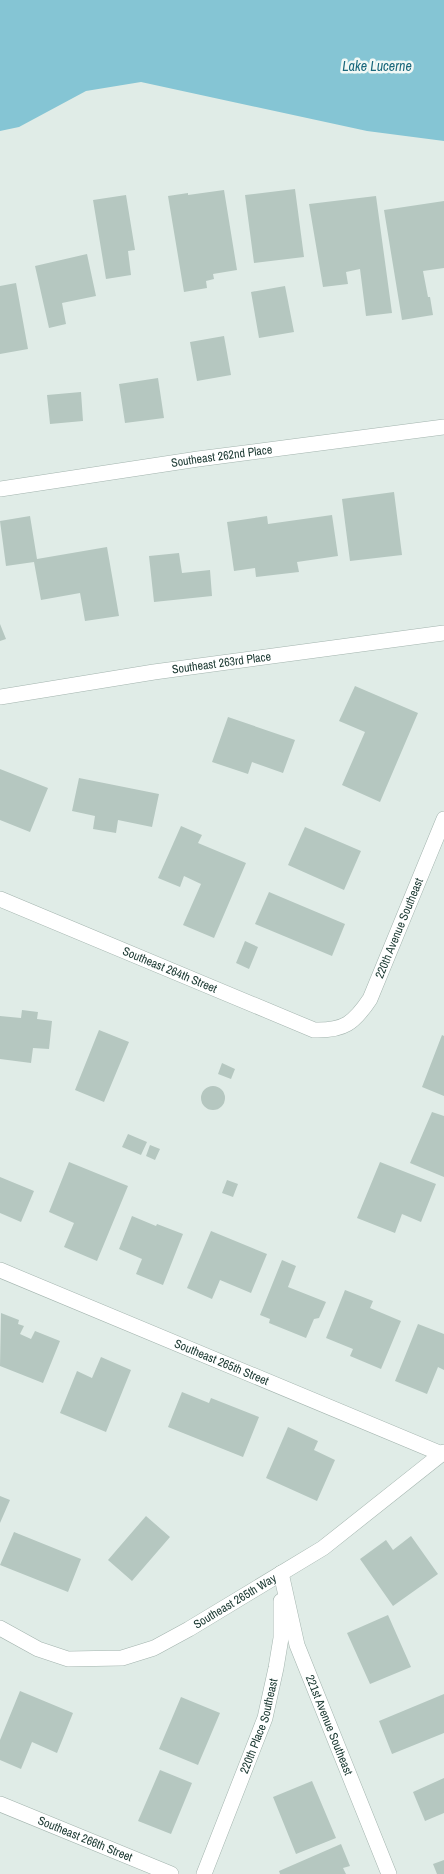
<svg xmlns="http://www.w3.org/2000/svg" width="444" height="1874" font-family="'Archivo Narrow',sans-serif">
	<rect width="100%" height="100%" fill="#e0ece7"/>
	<!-- water -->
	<path fill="#85c5d4" d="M0,0H444V141L367,131L141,82L86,91L19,127L0,131Z"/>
	<!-- building -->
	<path fill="#b5c7c0" d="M295,189L304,257L254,263L245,195Z
		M224,190L237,270L213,274L214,279L206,281L207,288L184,292L168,196L188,193V195Z
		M126,195L135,250L128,251L131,275L106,279L93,200Z
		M376,196L392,313L366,316L360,269L346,272L348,284L323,287L309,204Z
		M444,201V268L423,271L428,297H430L433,315L402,320L384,210Z
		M87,254L96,296L62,303L66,324L49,328L35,266Z
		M16,283L28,349L0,354V286Z
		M285,286L294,332L259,338L251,292Z
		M224,336L231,375L197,381L190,342Z
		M158,378L164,418L125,423L119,384Z
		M81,392L83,421L50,424L47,395Z
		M394,492L402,555L350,561L342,499Z
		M332,515L338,556L297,562L299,572L256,577L255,568L234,571L227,522L267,516L268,524Z
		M30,516L37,559L107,547L119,616L85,621L80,593L41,600L34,562L6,566L0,521Z
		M179,553L182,573L210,570L212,596L154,602L149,556Z
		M0,624L6,639L0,641Z
		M355,686L418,713L380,802L342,785L365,732L339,721Z
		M228,717L295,740L283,773L252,762L248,774L212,762Z
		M0,769L48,788L30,832L0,820Z
		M79,778L159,794L152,827L118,820L116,833L93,829L95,816L72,811Z
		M181,826L202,835L198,843L246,863L214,938L183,925L201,884L184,876L180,887L158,878Z
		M305,827L361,851L344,890L288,865Z
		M269,892L345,924L332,956L255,924Z
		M245,941L258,947L249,969L236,963Z
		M22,1010L38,1012L37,1019L52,1021L49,1049L33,1048L31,1063L0,1059V1016L21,1018Z
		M99,1030L129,1042L104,1102L75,1090Z
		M442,1035L444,1036V1096L422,1087Z
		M222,1063L235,1069L231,1079L218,1074Z
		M201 1098a12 12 0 1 1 24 0a12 12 0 1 1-24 0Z
		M432,1112L444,1116V1177L410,1163Z
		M128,1134L147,1142L141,1155L122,1147Z
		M150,1145L160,1149L155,1160L146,1156Z
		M69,1162L128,1186L97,1261L64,1247L74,1223L49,1212Z
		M380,1162L436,1184L421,1222L402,1214L395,1233L357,1218Z
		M0,1177L34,1191L21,1222L0,1213Z
		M227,1180L238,1184L233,1197L222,1193Z
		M132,1216L156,1226L157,1224L183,1234L163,1285L136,1274L142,1259L119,1249Z
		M211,1231L267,1254L251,1293L220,1280L212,1299L187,1288Z
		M282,1260L296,1266L288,1287L326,1302L319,1318L314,1319L306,1338L269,1323L270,1319L260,1315Z
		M345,1290L373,1301L370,1308L401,1321L381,1369L350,1356L353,1349L326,1338Z
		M1,1313L19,1320L18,1324L24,1326L20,1334L31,1339L35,1331L60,1341L43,1383L0,1366Z
		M418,1324L444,1334V1370L438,1367L427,1394L395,1381Z
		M101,1357L131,1370L106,1432L60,1413L77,1371L92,1378Z
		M182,1392L209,1403L211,1398L259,1417L243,1457L168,1427Z
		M288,1427L318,1441L314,1450L335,1460L317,1501L266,1478Z
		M0,1496L10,1500L0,1523Z
		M146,1516L170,1537L132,1581L108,1560Z
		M14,1532L81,1559L68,1592L0,1565Z
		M411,1536L438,1574L393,1606L360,1559L386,1540L393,1550Z
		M388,1615L411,1667L370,1684L347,1633Z
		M20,1691L73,1713L57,1753L32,1742L21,1769L0,1760V1740Z
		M444,1694V1733L392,1754L379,1721Z
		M181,1697L220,1713L198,1765L159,1749Z
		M160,1770L192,1783L171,1834L138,1821Z
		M444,1778V1813L425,1821L413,1792Z
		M312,1781L336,1838L296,1854L273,1797Z
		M341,1844L350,1866L343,1868L346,1874H280L279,1871Z
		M444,1860V1874H437L433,1864Z"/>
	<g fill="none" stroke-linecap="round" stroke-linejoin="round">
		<defs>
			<g id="street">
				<path id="s1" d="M0,489L198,459L444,427"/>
				<path id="s2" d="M0,697L154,672L444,633"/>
				<path id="s3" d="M0,899L314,1030C344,1031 354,1023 370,999L444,819"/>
				<path id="s4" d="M0,1270L442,1454"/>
				<path id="s5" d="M281,1573L297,1645L389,1874"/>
				<path id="s6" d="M0,1628L38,1649L68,1659L122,1658L154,1648L189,1629L323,1548L444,1452"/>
				<path id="s7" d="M0,1804L171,1874"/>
				<path id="s8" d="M204,1874L265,1718L276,1668L281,1638V1601"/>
			</g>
		</defs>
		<!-- street casing -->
		<use href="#street" stroke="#a3b4ae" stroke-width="16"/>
		<!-- street -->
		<use href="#street" stroke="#fff" stroke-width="15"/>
	</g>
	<g text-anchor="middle" stroke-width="5" stroke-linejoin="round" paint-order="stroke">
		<!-- street labels -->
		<g font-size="12" fill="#203d36" stroke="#f1f8f5">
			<text dy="4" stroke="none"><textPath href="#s1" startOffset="224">Southeast 262nd Place</textPath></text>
			<text dy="4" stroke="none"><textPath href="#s2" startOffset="224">Southeast 263rd Place</textPath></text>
			<text dy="4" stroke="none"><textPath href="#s3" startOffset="485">220th Avenue Southeast</textPath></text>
			<text dy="4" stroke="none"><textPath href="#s3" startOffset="184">Southeast 264th Street</textPath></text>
			<text dy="4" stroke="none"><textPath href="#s4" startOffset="240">Southeast 265th Street</textPath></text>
			<text dy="4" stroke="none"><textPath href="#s6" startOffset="256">Southeast 265th Way</textPath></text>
			<text dy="4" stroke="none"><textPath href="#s5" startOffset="160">221st Avenue Southeast</textPath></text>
			<text dy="4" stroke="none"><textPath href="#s8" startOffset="158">220th Place Southeast</textPath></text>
			<text dy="4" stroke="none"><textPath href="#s7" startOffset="92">Southeast 266th Street</textPath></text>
		</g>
		<!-- water labels -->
		<g font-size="14" font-style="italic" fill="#18677b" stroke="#f1f8f5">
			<text x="377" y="71">Lake Lucerne</text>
		</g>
	</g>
</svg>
